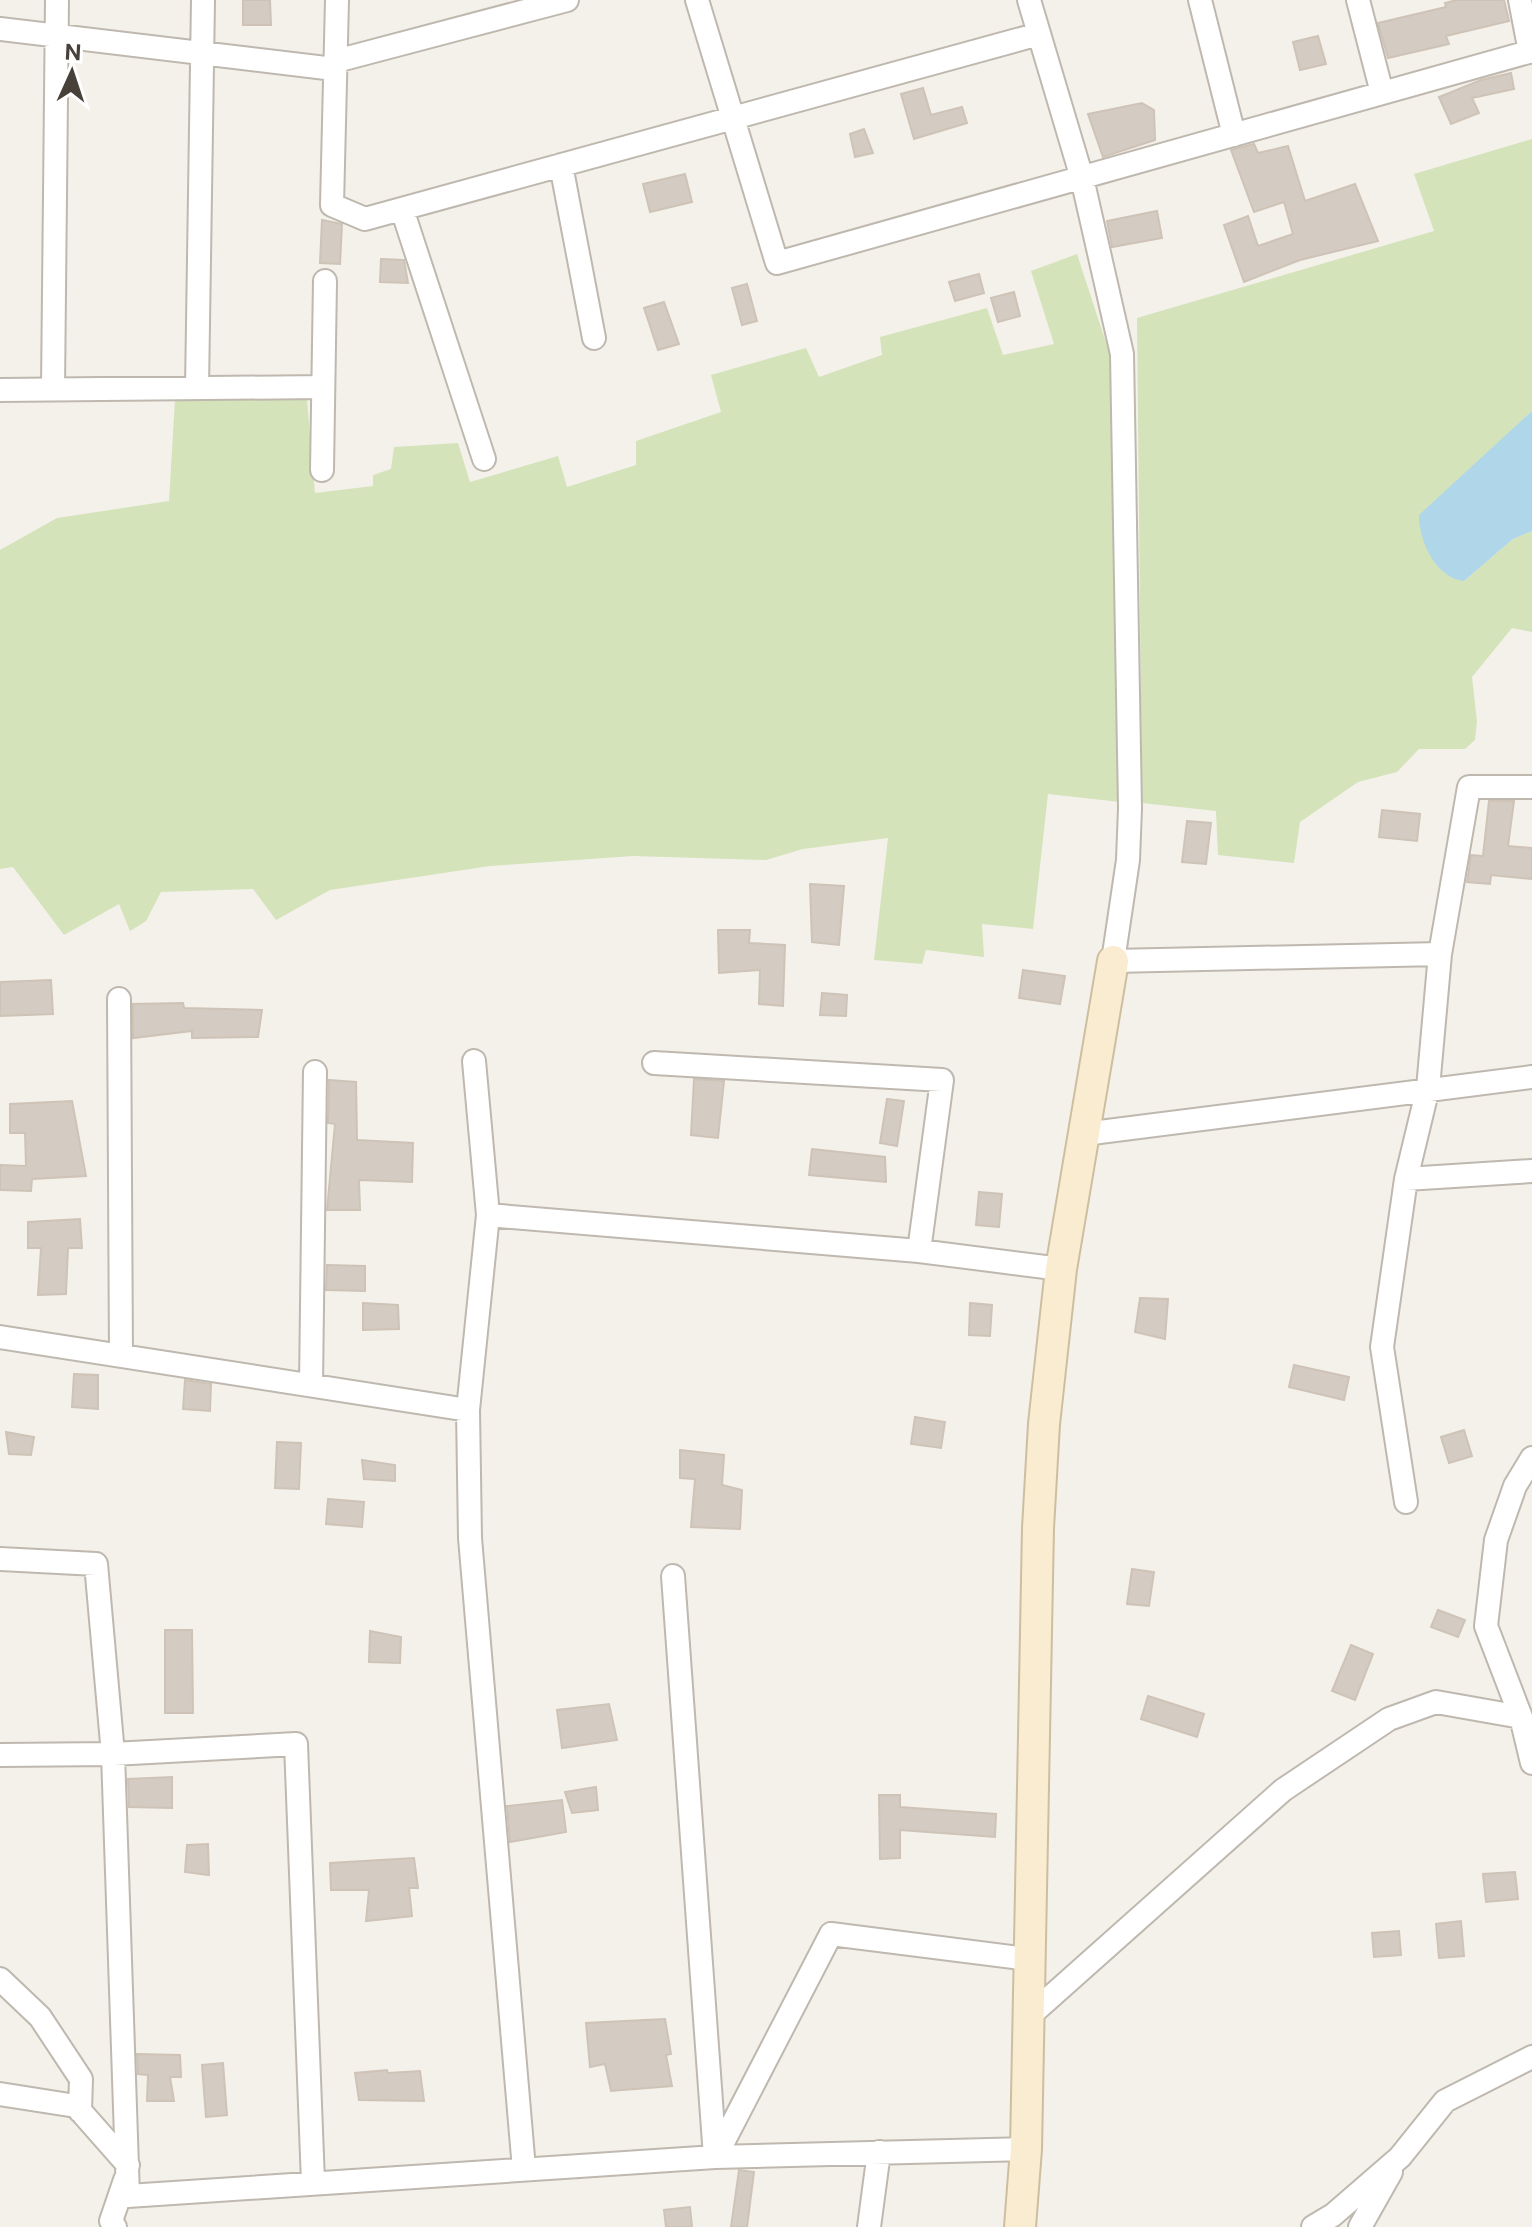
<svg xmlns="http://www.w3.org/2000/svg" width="1532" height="2227" font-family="'Public Sans',sans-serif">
	<rect width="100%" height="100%" fill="#f4f1eb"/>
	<!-- green -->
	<path fill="#d4e3b9" d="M1532,139V411L1513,429L1464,581L1513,539L1532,531V632L1512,628L1472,677L1477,721L1475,740L1465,749H1419L1397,772L1358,782L1300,822L1294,863L1218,855L1216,811L1142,803L1137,318L1434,231L1414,174Z
		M1077,254L1112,361L1120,802L1048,794L1033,929L982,924L984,957L926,950L922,964L874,960L888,838L803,849L766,860L633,856L490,866L330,890L276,920L253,889L161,892L146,921L130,931L119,904L64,935L13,867L0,869V550L57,518L169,501L175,399L307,400L315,493L373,486V475L391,469L394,447L458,443L470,482L558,456L567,487L636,465V441L721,412L711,375L806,348L819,377L882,355L880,337L987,308L1003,355L1054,344L1031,271Z"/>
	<!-- water -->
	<path fill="#afd6e9" d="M1532,411V531L1513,539L1464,581C1436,578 1419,542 1419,515Z"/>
	<!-- building -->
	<path fill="#d4ccc2" stroke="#cec3b6" stroke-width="2" d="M243,0H270L271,25H243Z
		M1457,0H1504L1509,21L1446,36L1449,44L1388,58L1378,23L1446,7L1445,3Z
		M1318,36L1326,64L1300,70L1293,42Z
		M1511,73L1514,89L1472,98L1479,113L1451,124L1439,97L1481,80Z
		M923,88L931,115L962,107L967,123L914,139L901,94Z
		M1142,103L1154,110L1155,140L1103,157L1088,114Z
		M864,129L873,153L855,157L850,134Z
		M1254,144L1258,153L1288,146L1305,201L1355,184L1378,241L1300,260L1244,282L1224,225L1248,216L1258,246L1293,234L1284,202L1254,212L1231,150Z
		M685,174L692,202L650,212L643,184Z
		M1157,211L1162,238L1112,247L1107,221Z
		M322,220L342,224L340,264L320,263Z
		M381,259L404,260L408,283L380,282Z
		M979,274L984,293L955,301L949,282Z
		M747,284L757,321L742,325L732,288Z
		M1014,292L1020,316L998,322L991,298Z
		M664,302L679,344L658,350L644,308Z
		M1489,801H1514L1508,846L1532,848V879L1491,875L1490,884L1467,882L1471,855L1483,856Z
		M1382,810L1420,814L1417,841L1379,837Z
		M1187,821L1211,823L1206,864L1182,862Z
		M810,884L844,886L839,945L812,942Z
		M718,930H750L749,943L785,945L783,1006L759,1004L760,970L719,973Z
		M1023,970L1065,976L1060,1004L1019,998Z
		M51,980L53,1014L0,1016V982Z
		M822,993L847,995L846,1016L820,1015Z
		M183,1003L184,1008L262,1010L258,1037L192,1038V1031L133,1038V1004Z
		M694,1079L724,1081L718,1138L691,1135Z
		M329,1080L356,1082L357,1140L413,1143L412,1182L359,1180L360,1210H327L335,1124L328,1123Z
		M887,1099L904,1101L897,1146L880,1143Z
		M72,1101L86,1176L32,1179L31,1191L0,1190V1165L26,1166L25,1133H10V1104Z
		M812,1149L885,1157L886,1182L809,1175Z
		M979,1192L1002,1194L999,1227L976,1225Z
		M80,1219L82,1248H68L66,1294L38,1295L41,1248H28V1222Z
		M327,1265L365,1266V1291L326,1290Z
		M1140,1298L1168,1299L1165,1339L1135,1332Z
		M363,1303L398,1305L399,1329L363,1330Z
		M970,1303L992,1305L990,1336L969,1335Z
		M1294,1365L1349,1377L1344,1400L1289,1387Z
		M74,1374L98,1375V1409L72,1407Z
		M185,1380L211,1384L210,1411L183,1409Z
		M915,1417L945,1422L941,1448L911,1444Z
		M1464,1430L1472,1456L1449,1463L1441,1437Z
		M6,1432L34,1437L31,1455L9,1454Z
		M277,1442L301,1443L299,1489L275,1488Z
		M680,1450L724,1455L722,1485L742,1490L740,1529L691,1527L695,1479L680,1478Z
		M362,1460L395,1465V1481L364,1479Z
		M328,1499L364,1502L362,1527L326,1524Z
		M1132,1569L1154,1572L1149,1606L1127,1604Z
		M1438,1610L1465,1620L1458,1637L1431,1627Z
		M165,1630H192L193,1713H165Z
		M370,1631L401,1637L400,1663L369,1662Z
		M1351,1645L1373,1654L1355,1700L1332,1691Z
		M1148,1696L1204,1714L1197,1737L1141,1719Z
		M609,1704L617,1740L562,1748L557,1710Z
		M172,1777V1808L129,1807L128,1779Z
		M596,1787L598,1810L572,1813L565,1792Z
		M879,1795H900V1807L996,1814L995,1837L900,1830V1858L880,1859Z
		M562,1800L566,1832L510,1842L507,1806Z
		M208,1844L209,1875L185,1872L187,1845Z
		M414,1858L418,1888H409L412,1916L366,1921L369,1890H331L330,1863Z
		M1515,1872L1518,1899L1486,1902L1483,1874Z
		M1461,1921L1464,1956L1439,1958L1436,1924Z
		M1399,1931L1401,1955L1374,1957L1372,1933Z
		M665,2019L671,2054L666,2055L672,2086L611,2091L605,2064L590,2067L586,2023Z
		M137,2054L180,2055L181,2077H170L174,2101H147L148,2075L138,2074Z
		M223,2063L227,2115L206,2117L202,2065Z
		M387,2070L388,2073L420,2071L424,2101L359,2100L355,2073Z
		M739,2170L754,2172L747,2227H731Z
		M690,2207L692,2227H666L664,2210Z"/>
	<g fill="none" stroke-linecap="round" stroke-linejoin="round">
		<defs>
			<path id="street" d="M337,0L332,205L365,219L1039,34
				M697,0L777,263L1532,51
				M1029,0L1082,178L1122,354L1130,808L1128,860L1113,961L1440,954
				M1200,0L1234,135
				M1358,0L1382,93
				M1520,0L1530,52
				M0,29L334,69
				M336,61L567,0
				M561,165L594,338
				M402,209L484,459
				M197,388L203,0
				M53,389L57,0
				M0,390L323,387
				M322,470L325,281
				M119,999L121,1356
				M474,1061L488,1215L468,1410L470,1538L524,2169
				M654,1063L942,1080L919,1251
				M1084,1134L1532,1077
				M1406,1179L1532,1171
				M488,1215L919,1251L1061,1269
				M0,1337L468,1410
				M311,1385L315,1072
				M1532,1458L1515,1486L1496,1540L1486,1626L1521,1717L1532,1763
				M1406,1502L1382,1347L1406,1179L1428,1088L1440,954L1469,787H1532
				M0,1559L96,1564L113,1754L128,2196L715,2157L1026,2149
				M673,1576L715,2157
				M0,1755L113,1754L296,1744L313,2182
				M0,1979L40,2017L81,2079L80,2111
				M1027,2018L1283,1790L1389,1719L1436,1702L1521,1717
				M0,2094L76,2106L128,2165
				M716,2156L831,1934L1028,1959
				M115,2227L111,2221L125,2180
				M869,2227L879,2152
				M1313,2227L1333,2215L1400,2157L1445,2101L1532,2057
				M1360,2227L1391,2172"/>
			<path id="secondary" d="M1020,2227L1026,2149L1038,1528L1044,1424L1061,1269L1113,961"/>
		</defs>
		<!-- street casing -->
		<use href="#street" stroke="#beb8af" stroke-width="26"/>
		<!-- secondary casing -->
		<use href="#secondary" stroke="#cebea0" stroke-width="34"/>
		<!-- street -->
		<use href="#street" stroke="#fff" stroke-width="22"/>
		<!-- secondary -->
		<use href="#secondary" stroke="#f9ecd1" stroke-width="30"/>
	</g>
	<!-- north arrow -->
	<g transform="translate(72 72) rotate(3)" stroke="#ffffff" stroke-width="6" paint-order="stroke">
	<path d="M0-6L14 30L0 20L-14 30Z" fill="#47413a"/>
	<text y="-12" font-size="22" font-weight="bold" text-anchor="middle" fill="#47413a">N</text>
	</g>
</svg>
